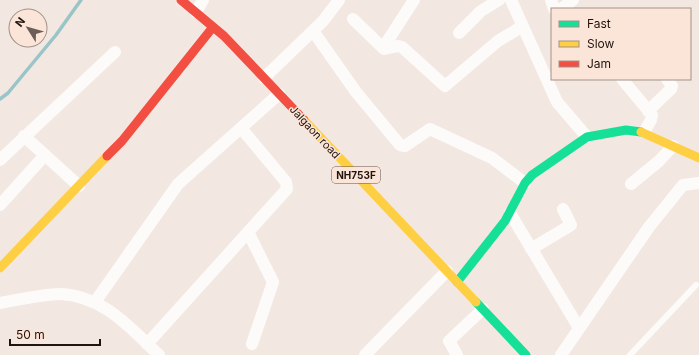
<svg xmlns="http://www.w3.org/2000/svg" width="699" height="355" font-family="Inter,sans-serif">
	<rect width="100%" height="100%" fill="#f3e7e1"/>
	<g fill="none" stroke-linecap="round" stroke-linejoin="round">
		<!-- stream -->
		<path stroke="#99c5c9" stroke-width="3.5" d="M0,99L8,93L56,35L81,0"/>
		<!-- lane -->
		<path stroke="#fdfbfa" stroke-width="6" d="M630,355L696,285"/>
		<!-- street -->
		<path stroke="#fdfbfa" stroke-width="12" d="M511,0L557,102L587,137
			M551,0L554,9
			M561,9L573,0
			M196,12L203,0
			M353,19L384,49L398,46L402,47L445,86L498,41L523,26
			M313,31L356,92L400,145L405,146L430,129L492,158L525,183
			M459,33L481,11L499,0
			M383,48L414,0
			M264,78L323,21L339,0
			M622,79L652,115L651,120L644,132
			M648,111L671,89L672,86L667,79
			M24,136L79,186
			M0,160L115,52
			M631,184L659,161L673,146
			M0,205L45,155
			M510,213L579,328
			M248,232L273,282L252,344
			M531,249L571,225L563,209
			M95,302L178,184L279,94
			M0,303C17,300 44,294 60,294C104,296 130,328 159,355
			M147,344L287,189L286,182L241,128
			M365,355L447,271
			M457,355L449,341L483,309
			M561,355L649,227L683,185L699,183"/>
		<!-- fast -->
		<path stroke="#16e098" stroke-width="9" d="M457,282L505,221L525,183L532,175L587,137L626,130L641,132
			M476,302L526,355"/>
		<!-- slow -->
		<path stroke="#ffcf43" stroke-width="9" d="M304,120L476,302
			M641,132L699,158
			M0,268L107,156"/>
		<!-- jam -->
		<path stroke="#f24e42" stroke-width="9" d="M181,0L224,36L304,120
			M107,156L122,141L213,27"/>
	</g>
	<g text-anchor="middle" stroke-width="3" stroke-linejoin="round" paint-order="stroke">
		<!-- shield labels -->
		<rect fill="#fbe5d9" stroke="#62534a" stroke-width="1" x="332" y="167" width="48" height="16" rx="3"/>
		<g font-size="10" font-weight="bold" fill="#20140d">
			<text x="356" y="179">NH753F</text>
		</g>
		<!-- street labels -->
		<g font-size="11" fill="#20140d" stroke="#fbe5d9">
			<text transform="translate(315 132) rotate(47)" y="4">Jalgaon road</text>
		</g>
	</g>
	<!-- legend -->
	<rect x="551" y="8" width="140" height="72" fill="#fbe5d9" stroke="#a39187"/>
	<rect x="559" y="21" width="20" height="6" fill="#16e098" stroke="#a39187"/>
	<text x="587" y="28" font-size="12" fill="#20140d">Fast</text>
	<rect x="559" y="41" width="20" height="6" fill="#ffcf43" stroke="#a39187"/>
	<text x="587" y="48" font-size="12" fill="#20140d">Slow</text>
	<rect x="559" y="61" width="20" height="6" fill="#f24e42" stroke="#a39187"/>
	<text x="587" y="68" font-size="12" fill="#20140d">Jam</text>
	<!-- north arrow -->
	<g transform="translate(28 28) rotate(307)"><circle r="19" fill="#fbe5d9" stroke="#a39187"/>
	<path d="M0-3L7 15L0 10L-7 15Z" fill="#6a5e57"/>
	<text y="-6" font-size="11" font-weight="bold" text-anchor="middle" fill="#20140d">N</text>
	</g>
	<!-- scale -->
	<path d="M10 339v6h90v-6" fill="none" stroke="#20140d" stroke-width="2"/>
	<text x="16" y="339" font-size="12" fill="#20140d" stroke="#fbe5d9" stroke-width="3" paint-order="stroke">50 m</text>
</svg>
